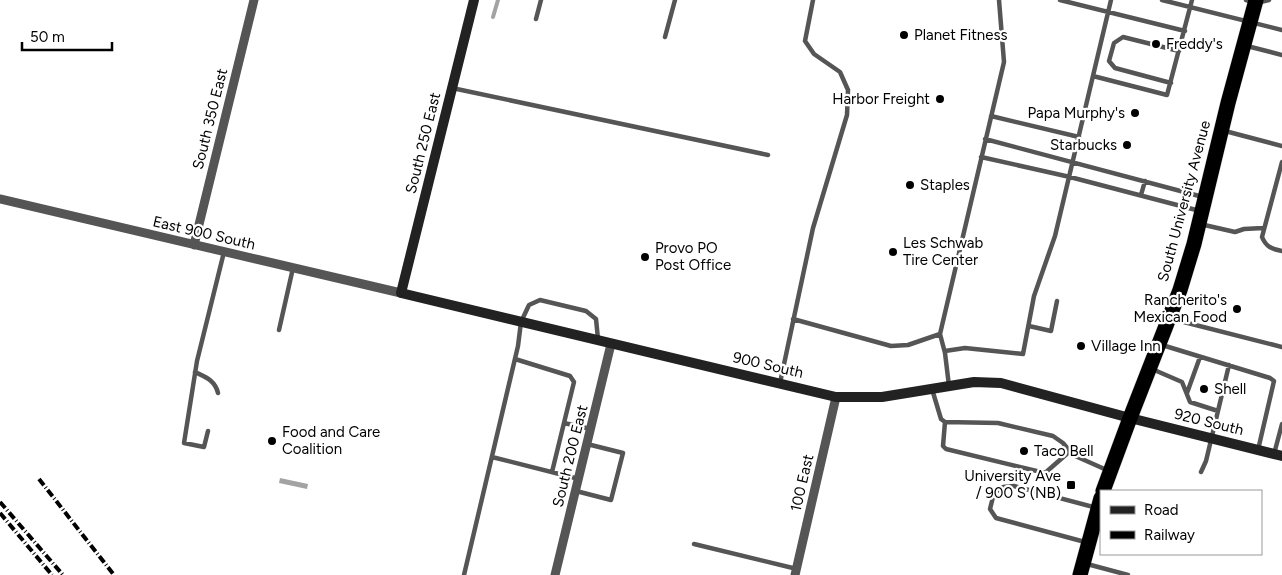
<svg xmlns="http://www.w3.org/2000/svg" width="1282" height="575" font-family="Figtree,sans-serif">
	<rect width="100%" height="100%" fill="#fff"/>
	<!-- water -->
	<path fill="#a3a3a3" d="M280,478L308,484L307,489L279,483Z"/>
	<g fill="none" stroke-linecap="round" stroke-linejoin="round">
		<!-- stream -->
		<path stroke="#a3a3a3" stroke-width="4" d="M493,17L498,0"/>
		<defs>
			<path id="highway" d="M1103,491L1130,418L1180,290L1194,244L1228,103L1256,0
				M1080,575L1101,498"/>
		</defs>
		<!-- highway casing -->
		<use href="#highway" stroke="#dbdbdb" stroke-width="16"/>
		<!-- lane -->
		<path stroke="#555" stroke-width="4.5" d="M1060,0L1185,31
			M1162,0L1282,30
			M1246,0L1256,3L1269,0
			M536,19L541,0
			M665,37L675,0
			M1247,46L1282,55
			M1093,76L1167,95L1192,0
			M1171,83L1115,68L1109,61L1114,43L1123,37L1179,51
			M452,88L768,155
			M991,116L1079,137
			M1225,131L1282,146
			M985,139L1203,197
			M981,157L1070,177L1200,211
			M1282,162L1262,237C1266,247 1272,249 1282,251
			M1141,195L1145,181
			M1200,224L1235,232L1244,229L1263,228
			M793,319L891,346L908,345L940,334
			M1172,319L1282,347
			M1029,326L1051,331L1057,301
			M279,330L293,268
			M1162,345L1270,378L1274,381L1258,450
			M945,351L965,348L1023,354L1034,296L1055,236L1111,0
			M515,359L570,376L574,382L552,472
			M1152,369L1182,382L1190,402L1218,411
			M195,372C205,377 215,380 218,393
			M780,383L813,228L847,115L848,90L840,72L814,54L805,41L813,0
			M949,386L945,353L940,334L1004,62L999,0
			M932,389L941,419L945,422L998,423L1053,436L1063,443L1073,455L1109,471
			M1187,393L1200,357
			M945,422L943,446L946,449L1045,473L1069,452
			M564,423L591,429
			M208,431L204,447L184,443L197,361L224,252
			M1274,454L1282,424
			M492,457L579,479
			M1201,472L1206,461L1229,365
			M576,491L611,500L623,453L587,444
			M1085,542L996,518L990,509L994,493L1003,487L1014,486L1097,508
			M694,544L797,569
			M1087,564L1128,575
			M464,575L518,346L521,322L529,305L540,300L586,311L596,319L598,339"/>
		<!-- street -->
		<path stroke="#555" stroke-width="9" d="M0,199L401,293
			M194,245L254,0
			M555,575L611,344
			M795,575L836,397"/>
		<!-- secondary -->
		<path stroke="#222" stroke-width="10" d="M474,0L401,293L836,397H882L974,382L1001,383L1130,418L1282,456"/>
		<!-- highway -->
		<use href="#highway" stroke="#000" stroke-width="15"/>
		<!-- rail -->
		<path stroke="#000" stroke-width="4" stroke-dasharray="8 2.5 1 2.5" stroke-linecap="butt" d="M39,479L114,575
			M0,502L63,575
			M0,513L52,575"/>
	</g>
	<!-- markers -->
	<g fill="#000" stroke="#fff" stroke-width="2">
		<circle cx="904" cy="35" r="5"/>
		<circle cx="1156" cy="44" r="5"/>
		<circle cx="940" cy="99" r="5"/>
		<circle cx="1135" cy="113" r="5"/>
		<circle cx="1127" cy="145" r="5"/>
		<circle cx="910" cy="185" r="5"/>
		<circle cx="893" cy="252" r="5"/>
		<circle cx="645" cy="257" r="5"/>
		<circle cx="1237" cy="309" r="5"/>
		<circle cx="1081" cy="346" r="5"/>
		<circle cx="1204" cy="389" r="5"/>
		<circle cx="272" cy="441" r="5"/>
		<circle cx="1024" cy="451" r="5"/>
		<rect x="1066" y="480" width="10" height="10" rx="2.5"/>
	</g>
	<g text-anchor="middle" stroke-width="4.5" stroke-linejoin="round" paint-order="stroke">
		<!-- poi labels -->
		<g font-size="15" fill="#000" stroke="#fff" text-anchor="start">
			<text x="914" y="40">Planet Fitness</text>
			<text x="1166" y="49">Freddy's</text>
			<text x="930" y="104" text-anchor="end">Harbor Freight</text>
			<text x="1125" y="118" text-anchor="end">Papa Murphy's</text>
			<text x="1117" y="150" text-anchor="end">Starbucks</text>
			<text x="920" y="190">Staples</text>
			<text x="903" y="248">Les Schwab<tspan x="903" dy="17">Tire Center</tspan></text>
			<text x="655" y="253">Provo PO<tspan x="655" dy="17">Post Office</tspan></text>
			<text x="1227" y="305" text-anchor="end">Rancherito's<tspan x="1227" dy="17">Mexican Food</tspan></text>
			<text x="1091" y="351">Village Inn</text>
			<text x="1214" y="394">Shell</text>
			<text x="282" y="437">Food and Care<tspan x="282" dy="17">Coalition</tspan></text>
			<text x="1034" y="456">Taco Bell</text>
			<text x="1061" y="481" text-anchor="end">University Ave<tspan x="1061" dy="17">/ 900 S (NB)</tspan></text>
		</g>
		<!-- street labels -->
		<g font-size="15" fill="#000" stroke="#fff">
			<text transform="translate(210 119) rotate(-76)" y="5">South 350 East</text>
			<text transform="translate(423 143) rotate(-76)" y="5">South 250 East</text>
			<text transform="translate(1184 201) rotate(-75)" y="5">South University Avenue</text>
			<text transform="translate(204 233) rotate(13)" y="5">East 900 South</text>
			<text transform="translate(768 365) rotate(13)" y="5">900 South</text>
			<text transform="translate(1209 422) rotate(14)" y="5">920 South</text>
			<text transform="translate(570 456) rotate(-76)" y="5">South 200 East</text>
			<text transform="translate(802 483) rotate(-77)" y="5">100 East</text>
		</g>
	</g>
	<!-- legend -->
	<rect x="1100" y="490" width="162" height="65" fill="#ffffff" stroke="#999999"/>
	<rect x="1110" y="506" width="25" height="8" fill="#222222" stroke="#999999"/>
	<text x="1144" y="515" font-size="15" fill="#000000">Road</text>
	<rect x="1110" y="531" width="25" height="8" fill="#000000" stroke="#999999"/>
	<text x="1144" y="540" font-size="15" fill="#000000">Railway</text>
	<!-- scale -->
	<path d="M22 42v8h90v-8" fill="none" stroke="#000000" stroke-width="2.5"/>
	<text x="30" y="42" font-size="15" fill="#000000" stroke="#ffffff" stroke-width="4" paint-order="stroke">50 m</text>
</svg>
